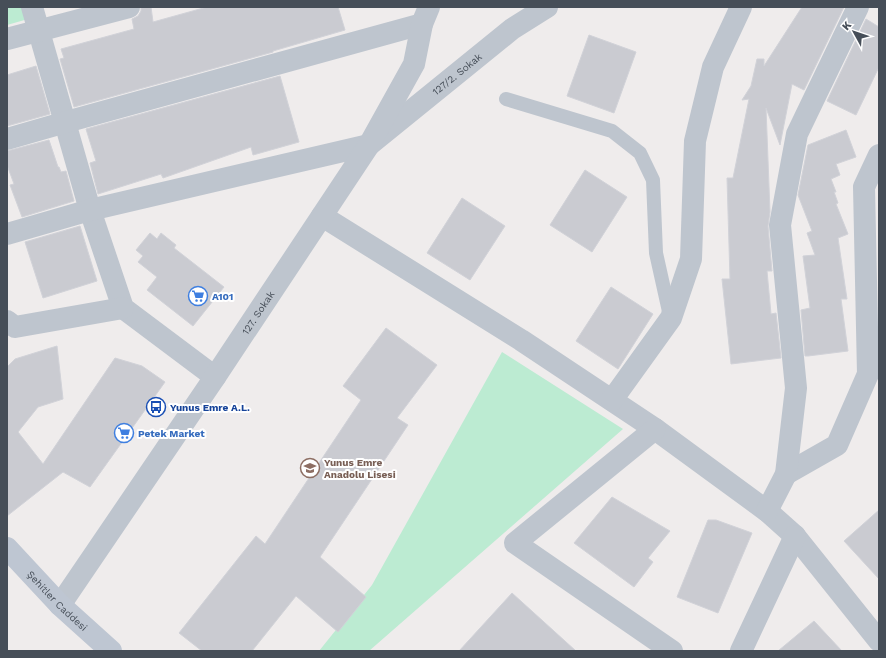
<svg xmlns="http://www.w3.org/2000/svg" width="886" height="658" font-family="'Work Sans',sans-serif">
	<rect width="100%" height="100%" fill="#efecec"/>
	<!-- green -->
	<path fill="#bcebd2" d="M7,7H24L28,19L7,25Z
		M502,352L623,429L369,651H319L372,585Z"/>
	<!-- building -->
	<path fill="#cacbd1" stroke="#d1d2d8" d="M141,7H151L153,22L207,7H338L345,30L273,51V52L74,107L60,59L64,58L61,49L134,29L132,19L138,16L141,11Z
		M802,7H844L804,90L792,84L780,145L766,108L770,212L768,226L772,271H767L771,314L776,313L781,358L731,364L722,279H730L727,178H733L749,99L742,100L751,86L757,59H764V66Z
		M866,19L879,27V67L856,115L827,101Z
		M589,35L636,52L614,113L567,96Z
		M36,66L50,114L7,126V75Z
		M280,76L299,142L253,155L251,147L163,178L161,174L98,194L90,163L96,161L86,129Z
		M846,130L856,157L836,164L840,175L831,179L836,192H834L838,203L836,204L848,234L838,238L847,299H841L848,351L808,356H805L801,310L810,308L803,256L815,255L807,233L812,231L798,195L808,145Z
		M49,140L58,167H59L61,172L66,171L74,201L22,217L10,185L14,184L7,165V151Z
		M585,170L627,197L592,252L550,225Z
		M462,198L505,226L470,280L427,253Z
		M80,226L97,281L43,298L25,242Z
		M150,233L157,239L161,233L176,245L174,248L224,287L193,326L147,290L157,277L138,262L143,256L136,250Z
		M611,287L653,314L618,369L576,341Z
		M386,328L437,365L397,418L408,425L320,557L366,597L338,632L296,596L252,651H202L179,633L256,536L265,544L361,400L343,386Z
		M57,346L63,399L38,407L18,432L43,464L115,358L142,366L165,382L90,487L63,472L7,516V367L15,359Z
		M612,497L670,531L648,558L653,562L634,587L574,543Z
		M879,510V579L844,541Z
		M708,520H716L752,533L718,613L677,597Z
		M512,593L576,651H459Z
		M814,621L842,651H778Z"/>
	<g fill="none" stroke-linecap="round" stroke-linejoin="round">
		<!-- lane -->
		<path stroke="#bec5ce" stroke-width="14" d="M506,99L612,131L640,153L653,180L656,253L670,316"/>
		<!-- street -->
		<g stroke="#bec5ce" stroke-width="22">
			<path d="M32,7L90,210L123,308L215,377"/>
			<path d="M7,39L129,7"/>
			<path d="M7,139L66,122L422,24"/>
			<path d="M322,216L521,340L655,429L767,511L795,536L879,641"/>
			<path id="s1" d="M7,234L90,210L369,145L512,29L547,7"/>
			<path d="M7,321L15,327L123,308"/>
			<path d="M612,400L671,318L691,259L695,141L713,67L741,7"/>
			<path d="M655,429L515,543L672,651"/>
			<path d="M786,474L837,445L868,374L864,187L879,155"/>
			<path d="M767,511L786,474L796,388L780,225L797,134L858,7"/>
			<path id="s2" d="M60,605L215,377L369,145L414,64L422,24L429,7"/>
			<path d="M741,651L795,536"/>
		</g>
		<!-- secondary -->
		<path stroke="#bec6d2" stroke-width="22" id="s3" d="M7,548L60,605L111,651"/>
	</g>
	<!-- icons -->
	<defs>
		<symbol id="supermarket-ring" viewBox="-11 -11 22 22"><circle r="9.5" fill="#fff" stroke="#3f7fe0" stroke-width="1.5"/><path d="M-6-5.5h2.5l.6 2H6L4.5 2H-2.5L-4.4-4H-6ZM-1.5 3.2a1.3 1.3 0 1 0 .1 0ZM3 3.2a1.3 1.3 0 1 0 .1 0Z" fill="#3f7fe0"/></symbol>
		<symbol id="bus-ring" viewBox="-11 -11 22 22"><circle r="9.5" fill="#fff" stroke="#1a4fb4" stroke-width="1.5"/><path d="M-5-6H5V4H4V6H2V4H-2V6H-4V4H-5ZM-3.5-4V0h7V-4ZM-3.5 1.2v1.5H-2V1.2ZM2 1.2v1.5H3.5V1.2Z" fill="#1a4fb4"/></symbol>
		<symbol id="school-ring" viewBox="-11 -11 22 22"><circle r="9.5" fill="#fff" stroke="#8d6e63" stroke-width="1.5"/><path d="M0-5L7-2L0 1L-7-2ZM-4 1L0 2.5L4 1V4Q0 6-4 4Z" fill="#8d6e63"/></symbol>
	</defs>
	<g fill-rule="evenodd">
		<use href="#supermarket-ring" x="187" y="285" width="22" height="22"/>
		<use href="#bus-ring" x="145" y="396" width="22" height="22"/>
		<use href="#supermarket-ring" x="113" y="422" width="22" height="22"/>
		<use href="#school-ring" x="299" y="457" width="22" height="22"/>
	</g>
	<g text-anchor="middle" stroke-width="4" stroke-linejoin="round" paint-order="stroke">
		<!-- street labels -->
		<g font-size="10" fill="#464e58" stroke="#fff">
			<text dy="4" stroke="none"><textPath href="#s1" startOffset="486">127/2. Sokak</textPath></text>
			<text dy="4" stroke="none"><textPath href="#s2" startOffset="353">127. Sokak</textPath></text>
			<text dy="4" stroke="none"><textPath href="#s3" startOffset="73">Şehitler Caddesi</textPath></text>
		</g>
		<!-- shop labels -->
		<g font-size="10" font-weight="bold" fill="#366cbe" stroke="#fff" text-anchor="start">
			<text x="212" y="300">A101</text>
			<text x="138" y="437">Petek Market</text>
		</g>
		<!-- transit labels -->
		<g font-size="10" font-weight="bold" fill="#164399" stroke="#fff" text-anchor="start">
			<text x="170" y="411">Yunus Emre A.L.</text>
		</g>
		<!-- education labels -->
		<g font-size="10" font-weight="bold" fill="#785e54" stroke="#fff" text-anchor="start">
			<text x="324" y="466">Yunus Emre<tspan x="324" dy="12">Anadolu Lisesi</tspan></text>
		</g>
	</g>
	<!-- border -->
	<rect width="886" height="658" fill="none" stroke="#464e58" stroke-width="16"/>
	<!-- north arrow -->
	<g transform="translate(854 32) rotate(310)" stroke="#ffffff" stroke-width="3" paint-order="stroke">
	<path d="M0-3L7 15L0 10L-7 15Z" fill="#464e58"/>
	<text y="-6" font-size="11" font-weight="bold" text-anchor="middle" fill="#464e58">K</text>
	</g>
</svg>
